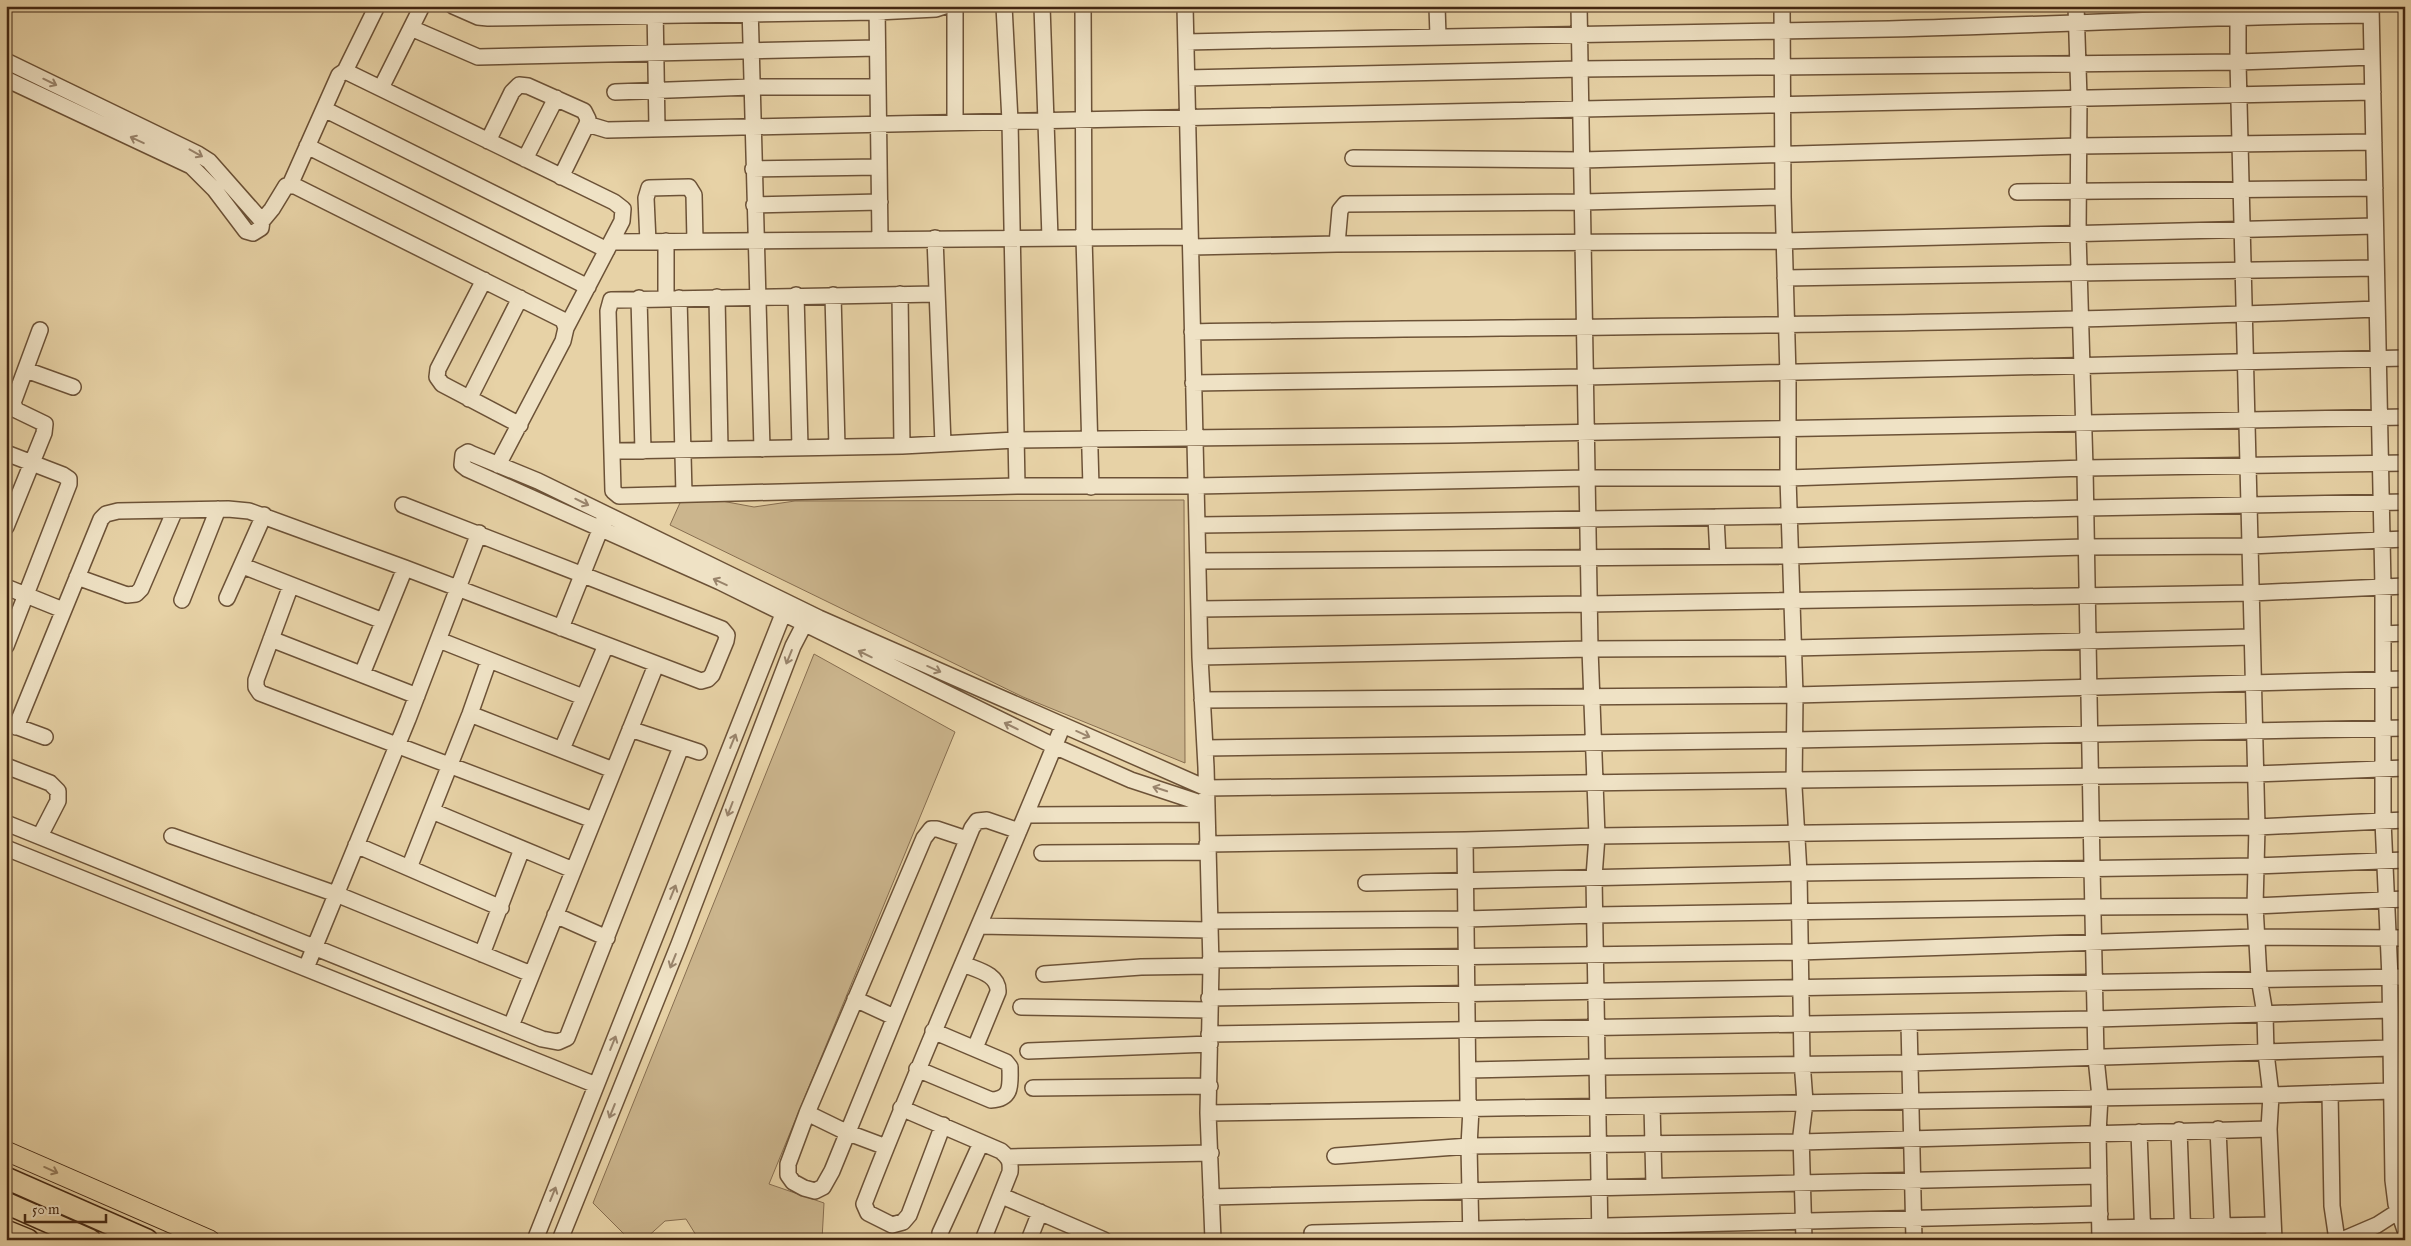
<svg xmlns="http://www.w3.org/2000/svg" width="2411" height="1246" font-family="'IM FELL English',serif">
	<rect width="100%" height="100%" fill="#e7d2a6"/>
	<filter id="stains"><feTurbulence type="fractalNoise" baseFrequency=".004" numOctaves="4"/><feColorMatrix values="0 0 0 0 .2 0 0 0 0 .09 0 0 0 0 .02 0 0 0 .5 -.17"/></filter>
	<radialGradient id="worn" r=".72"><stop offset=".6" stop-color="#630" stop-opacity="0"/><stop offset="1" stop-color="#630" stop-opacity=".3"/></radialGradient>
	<!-- green -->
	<path fill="#cbb58d" stroke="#876e50" d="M684,494L754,507L795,501L1184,500L1185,763L1023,697L670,525Z
		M814,654L955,732L769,1184L824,1203L822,1240H699L686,1219L665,1221L644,1240H630L593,1203Z"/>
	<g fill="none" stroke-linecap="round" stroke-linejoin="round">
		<defs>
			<path id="minor" d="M453,6L478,17L488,18L877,12L936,9L945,6
				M655,6L657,129
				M750,6L762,449
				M877,6L880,239
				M955,6V123
				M1004,6L1010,121L1017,486
				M1042,6L1050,238
				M1083,6L1084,237L1091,487
				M1185,6L1200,657L1206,767L1211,966L1208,1113L1213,1240
				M1437,6L1438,36
				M1579,6L1590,649L1597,836L1594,877L1600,1240
				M1782,6L1783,197L1788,376V478L1795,695L1794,787L1799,873L1802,1061L1805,1102L1801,1135L1804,1240
				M2076,6L2079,98L2078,234L2085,468L2092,867L2096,1058L2100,1097L2098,1133L2100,1240
				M2238,6V62L2257,827L2255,906L2259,978L2265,1014L2266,1053L2271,1095L2269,1129L2274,1240
				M2371,6L2383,587V821L2390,978L2393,1180L2396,1204L2405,1230
				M411,28L478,57L877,48
				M1186,42C1420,36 1654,34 1889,29C2050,25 2210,16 2371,15
				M6,61L198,154L209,161L262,221L261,228L253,233L246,231L215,190L191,166L6,79
				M345,71L377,6
				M1187,78L1580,69L2238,62L2372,57
				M381,88L422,6
				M615,92L751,87H878
				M324,109L607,250
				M587,124L607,130L2373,92
				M488,141L512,92L519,85L528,86L584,111L588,119L587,124L561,177
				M307,146L588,287
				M1353,158L1582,160L2078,146L2374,142
				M525,159L556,98
				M753,169L879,167
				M290,185L339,75L345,71L614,202L623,209L622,221L566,328
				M2017,192L2375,188
				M754,205L880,202
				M262,221L272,209L286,186H295L563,320L566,328L563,341L498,465
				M935,238L943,444
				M666,241V298
				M611,242L1190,237
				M648,242L646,198L649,188L689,187L694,195L695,241
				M1337,244L1340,210L1345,204L1583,202L1783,197
				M1191,247L1337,244L1784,241L2375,226
				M1785,278L2376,268
				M484,280L438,369L437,377L442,384L520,425
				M900,294L902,446
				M936,294L611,300L608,311L613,491L619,496L1017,486H1196L1587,478H1788L2085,468L2405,463
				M796,295L800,447
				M833,295L837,447
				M717,297L720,449
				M639,298L643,451
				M679,298L684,494
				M1192,332C1587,326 1982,326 2377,309
				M26,370L73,387
				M1193,383L1585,377L2405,358
				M469,399L520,298
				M612,451L902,446L1016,440L1451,435L2405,417
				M6,453L63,475L69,479V484L6,646
				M1716,517L1718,557
				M1199,525L1785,516L2085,508L2405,502
				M6,527L44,433L45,424L16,410L13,403L40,330
				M1200,561L1790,556L2085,547L2250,546L2405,539
				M243,566L383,621
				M77,577L127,595L136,594L141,589L175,510
				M291,585L256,680V687L260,693L593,820
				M6,587L63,610
				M227,598L264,515
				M182,600L218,509
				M1200,609L1589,604L2251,593L2405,586
				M561,628L604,520
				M2383,634L2405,633
				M271,639L417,696
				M439,640L583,697
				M1200,657L1590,649L1793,648L2252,637
				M362,674L405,568
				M1202,700L1795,695L2405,679
				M470,714L613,770
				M7,723L45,737
				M16,727L101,519L106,514L118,511L228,509L249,511L405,568L701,681L708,679L712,675L726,641L727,635L722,629L403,505
				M630,729L699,752
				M1205,748L1794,740L2405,728
				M562,749L606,645
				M6,766L50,783L58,791V801L40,836
				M1207,805L1131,780L1054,746L720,582L467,469L462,465L463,455L468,452L472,454L538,481L819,618L1206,788L2254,774L2405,768
				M432,811L573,870
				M1026,815L1207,814
				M6,823L542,1039L558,1042L567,1038L681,747
				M172,836L336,894L531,974
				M967,839L937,829H931L924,838L807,1113L788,1164V1175L793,1182L804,1188L815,1191L823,1187L832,1171L972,828L977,821L987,820L1019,831
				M1465,840L1468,1101L1471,1109L1469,1146L1471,1240
				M1207,844L1465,840L1597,836L2257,827L2405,820
				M356,845L501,908
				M6,848L596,1085
				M1042,853L1208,852
				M409,868L470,714L489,660
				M1366,883L1799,873L2255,866L2405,860
				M555,915L607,938
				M1210,921L1466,919L1595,915L2093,907L2255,906L2405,899
				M979,926L1210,930
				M482,954L522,849
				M1210,960L1799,952L2256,937L2405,938
				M963,964C977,970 999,974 998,992L975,1048
				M306,968L408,719L479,533
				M1044,974L1141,967L1211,966
				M1209,998L2405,977
				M855,999L894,1017
				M1021,1007L1209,1010
				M1909,1023L1914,1240
				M511,1026L656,665
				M1209,1034L2096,1019L2390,1010
				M1028,1051L1210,1044
				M917,1069L991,1100C1013,1099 1010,1084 1010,1067L1006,1062L933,1031
				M1468,1070L1597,1067L1910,1063L2391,1048
				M1033,1088L1210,1086
				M2330,1093L2332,1206L2337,1240
				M1652,1106L1654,1186
				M901,1108L1001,1151C1009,1158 1011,1161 1010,1172L983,1240
				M807,1113L846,1132L886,1147
				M1208,1113L2271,1095L2391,1091
				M943,1125L909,1215L903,1222L892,1225L868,1213L864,1204C926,1043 998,885 1063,725
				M2218,1129L2223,1240
				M2179,1130L2183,1240
				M2139,1132L2143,1240
				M1335,1156L1469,1146L1801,1142L2269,1129
				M1009,1157L1211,1153
				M1002,1196L1104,1240
				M1211,1197L2099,1176
				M2100,1228L2273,1225
				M1312,1233L2100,1214
				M535,1240L787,604
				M560,1240L679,944L793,646L808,617
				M940,1240V1233L981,1143
				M1029,1240L1040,1212
				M2342,1240L2377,1225L2405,1207"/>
			<path id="major" d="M6,1151L210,1240"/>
			<path id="highway" d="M6,1178L147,1240
				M6,1203L90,1240
				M6,1231L28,1240"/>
		</defs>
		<!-- minor casing -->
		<use href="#minor" stroke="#6c5237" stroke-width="18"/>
		<!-- major casing -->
		<use href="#major" stroke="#432712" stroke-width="21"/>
		<!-- highway casing -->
		<use href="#highway" stroke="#432712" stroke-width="24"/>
		<!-- minor -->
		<use href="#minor" stroke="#efe2c5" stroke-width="15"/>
		<!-- major -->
		<use href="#major" stroke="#e7d2a6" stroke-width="19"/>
		<!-- highway -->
		<use href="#highway" stroke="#e7d2a6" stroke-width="21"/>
	</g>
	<!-- one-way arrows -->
	<defs><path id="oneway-shaft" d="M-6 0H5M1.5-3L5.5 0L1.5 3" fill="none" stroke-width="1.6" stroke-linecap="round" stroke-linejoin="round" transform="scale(1.25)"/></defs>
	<g stroke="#99846c">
		<use href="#oneway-shaft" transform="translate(50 82) rotate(26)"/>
		<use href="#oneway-shaft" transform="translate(137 140) rotate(-155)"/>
		<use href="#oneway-shaft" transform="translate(196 153) rotate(29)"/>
		<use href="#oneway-shaft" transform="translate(582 502) rotate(26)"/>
		<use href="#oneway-shaft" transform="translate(720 582) rotate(-155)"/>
		<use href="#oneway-shaft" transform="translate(865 654) rotate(-154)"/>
		<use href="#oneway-shaft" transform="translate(789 657) rotate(112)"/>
		<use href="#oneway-shaft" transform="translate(934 669) rotate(24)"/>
		<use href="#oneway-shaft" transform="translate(1011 726) rotate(-154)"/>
		<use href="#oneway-shaft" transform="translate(1083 734) rotate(24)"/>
		<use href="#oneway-shaft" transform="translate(733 741) rotate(-68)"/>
		<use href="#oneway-shaft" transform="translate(1160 789) rotate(-162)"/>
		<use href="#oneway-shaft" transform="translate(730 809) rotate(111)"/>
		<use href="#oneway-shaft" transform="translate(673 892) rotate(-68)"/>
		<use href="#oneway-shaft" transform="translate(673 961) rotate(112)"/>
		<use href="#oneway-shaft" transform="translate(613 1043) rotate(-68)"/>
		<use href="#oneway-shaft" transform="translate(612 1111) rotate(112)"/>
		<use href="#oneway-shaft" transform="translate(553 1194) rotate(-68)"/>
	</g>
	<use stroke="#957c5c" href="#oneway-shaft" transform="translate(51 1170) rotate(24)"/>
	<!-- margin -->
	<rect width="2411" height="1246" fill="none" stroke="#e7d2a6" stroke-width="25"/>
	<rect x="8" y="8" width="2396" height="1231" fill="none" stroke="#432712" stroke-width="2.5"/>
	<rect x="12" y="12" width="2386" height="1221" fill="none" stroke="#432712"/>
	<!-- scale -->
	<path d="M25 1214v8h81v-8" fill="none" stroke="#432712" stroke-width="2.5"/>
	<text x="32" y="1214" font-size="15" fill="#432712" stroke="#efe2c5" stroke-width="4" paint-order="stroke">50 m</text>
	<rect width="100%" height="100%" filter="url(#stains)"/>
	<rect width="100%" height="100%" fill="url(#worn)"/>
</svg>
